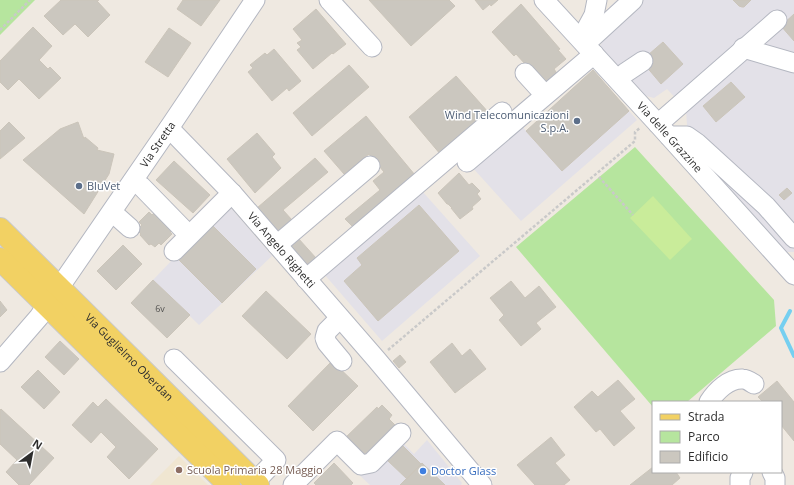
<svg xmlns="http://www.w3.org/2000/svg" width="794" height="485" font-family="'Open Sans',sans-serif">
	<rect width="100%" height="100%" fill="#efe9e1"/>
	<!-- industrial -->
	<path fill="#e3e1e8" d="M617,0H794V252H787L688,142L686,109L667,89L654,98L646,96L600,46L608,31L597,19Z
		M593,70L637,120L521,221L472,167L521,125L526,131Z
		M422,191L480,256L382,341L324,274Z
		M224,200L272,256L199,325L153,280L175,257Z
		M400,440L414,454L427,440L462,483L461,485H370L355,471Z"/>
	<!-- education -->
	<path fill="#f0e6d1" d="M179,456L208,485H150Z"/>
	<!-- green -->
	<path fill="#b6e59e" d="M0,0H35L0,35Z
		M635,147L774,300L776,326L687,402H653V407L516,247Z"/>
	<!-- pitch -->
	<path fill="#c9ec9a" d="M653,196L692,239L670,260L630,218Z"/>
	<g fill="none" stroke-linecap="round" stroke-linejoin="round">
		<!-- stream -->
		<path stroke="#75cff0" stroke-width="4" d="M790,311L781,328L794,356"/>
	</g>
	<!-- building -->
	<path fill="#cbc7bf" stroke="#cbc5ba" d="M61,0H99L97,1L110,15L88,37L75,24L63,35L44,16Z
		M183,0H220L201,26L177,9Z
		M369,0H449L455,6L411,46Z
		M475,0H498L491,6L490,4L483,10Z
		M733,0H751L744,7H742L739,6Z
		M521,4L560,49L558,50L566,59L554,69L558,75L545,86L516,54L514,56L492,32Z
		M316,9L346,44L333,54L332,53L313,69L297,50L301,47L297,43L302,40L293,29Z
		M794,14V41L781,26Z
		M33,27L52,46L39,60L48,69L50,67L61,78L39,99L19,79L8,90L0,82V61Z
		M169,28L191,43L168,77L145,62Z
		M663,42L683,64L661,84L645,65L648,55Z
		M274,49L301,81L289,91L287,88L272,101L248,72L253,68L250,65L265,53L267,55Z
		M349,65L369,87L312,136L293,113Z
		M593,70L629,111L562,171L526,131Z
		M456,76L489,113L441,155L409,117Z
		M731,82L745,97L716,122L703,106Z
		M366,116L415,175L353,227L345,219L380,190L373,181L384,172L369,154L344,174L324,151Z
		M9,122L25,138L0,159V131Z
		M78,122L84,139L85,137L98,148L97,150L114,154L109,174L84,214L23,160L60,129Z
		M257,133L275,154L272,157L281,168L255,193L227,159Z
		M315,158L328,172L283,210L292,220L278,232L257,208Z
		M174,161L210,195L193,213L156,180Z
		M459,173L469,185L472,183L480,191L477,194L481,199L472,207L473,209L460,219L451,208H452L448,204H447L438,193Z
		M787,188L792,193L784,200L779,195Z
		M419,205L459,251L378,321L344,281L362,265L357,258Z
		M157,210L174,228L170,232L172,234L161,245L159,243L155,247L151,244L149,245L140,235L141,234L137,230L142,225L139,222L149,212L152,215Z
		M210,223L256,269L222,303L175,256Z
		M298,238L316,258L307,265L289,245Z
		M123,245L142,264L116,290L97,271Z
		M153,280L190,315L167,338L131,303Z
		M511,281L525,298L539,286L556,307L536,323L541,329L521,346L499,320L504,315L490,298Z
		M266,291L311,334L287,359L242,316Z
		M0,301L7,310L0,317Z
		M60,341L79,359L64,375L45,357Z
		M452,343L462,356L470,349L486,369L455,393L430,362Z
		M400,355L406,362L399,368L393,361Z
		M332,361L358,386L313,431L288,406Z
		M38,370L60,392L44,409L21,387Z
		M618,380L635,399L620,411L635,428L614,446L600,429L596,432L574,407L592,391L598,397Z
		M777,381L794,402V441L781,425V402H763L758,397Z
		M106,399L158,449L129,479L107,457L116,447L101,432L91,443L72,425L93,402L98,407Z
		M382,405L392,415L389,419L397,427L363,460L343,440L377,407L378,409Z
		M1,409L54,458L29,485H19L6,472L17,460L0,444V410Z
		M551,437L565,455L555,463L570,480L564,485H535L517,465Z
		M402,445L421,464L407,479L387,460Z
		M334,463L353,483L351,485H316L314,483Z
		M422,463L445,485H400Z
		M653,467V472H676L680,478L672,485H630Z"/>
	<g fill="none" stroke-linecap="round" stroke-linejoin="round">
		<defs>
			<g id="minor">
				<path d="M329,0L372,47"/>
				<path id="s1" d="M544,0L658,124L794,275"/>
				<path d="M581,39L594,15L597,0"/>
				<path d="M585,44L633,0"/>
				<path d="M743,48L794,63"/>
				<path d="M525,73L545,95"/>
				<path d="M617,79L625,73L643,61"/>
				<path d="M658,124L777,20"/>
				<path id="s2" d="M169,128L232,193L376,359L482,485"/>
				<path d="M669,136H687L697,143L766,206L794,238"/>
				<path d="M467,162L594,54"/>
				<path d="M133,181L141,186L183,229"/>
				<path d="M112,212L130,228"/>
				<path d="M277,245L370,166"/>
				<path d="M174,251L232,193"/>
				<path d="M306,279L502,112"/>
				<path d="M340,318L327,331L325,338L327,343L342,361"/>
				<path d="M174,359L276,460L255,482"/>
				<path id="s3" d="M0,362L39,317L169,128L255,0"/>
				<path d="M709,402C716,391 729,378 743,379C746,379 751,382 754,384"/>
				<path d="M772,472L775,478V485"/>
				<path d="M293,485L337,441L361,465L371,463L401,433"/>
				<path d="M740,485V478L743,472"/>
			</g>
			<g id="major">
				<path id="s4" d="M0,229L258,485"/>
				<path d="M0,259L229,485"/>
			</g>
		</defs>
		<!-- minor casing -->
		<use href="#minor" stroke="#b4b7c1" stroke-width="21"/>
		<!-- major casing -->
		<use href="#major" stroke="#c9c9c9" stroke-width="24"/>
		<!-- path -->
		<path stroke="#c9c9c9" stroke-width="2.5" stroke-dasharray="3 2" stroke-linecap="butt" d="M0,30L30,0
			M599,177L633,215
			M388,350L635,141V132L640,128"/>
		<!-- minor -->
		<use href="#minor" stroke="#fff" stroke-width="19"/>
		<!-- major -->
		<use href="#major" stroke="#f2d163" stroke-width="22"/>
	</g>
	<!-- markers -->
	<g fill="#5c6f8a" stroke="#fff" stroke-width="1.5">
		<circle cx="577" cy="121" r="4"/>
		<circle cx="79" cy="186" r="4"/>
	</g>
	<circle fill="#8d6e63" stroke="#fff" stroke-width="1.5" cx="179" cy="470" r="4"/>
	<circle fill="#3f7fe0" stroke="#fff" stroke-width="1.5" cx="423" cy="471" r="4"/>
	<g text-anchor="middle" stroke-width="3" stroke-linejoin="round" paint-order="stroke">
		<!-- number labels -->
		<g font-size="9" fill="#555452">
			<text x="160" y="312">6v</text>
		</g>
		<!-- service labels -->
		<g font-size="11" fill="#4e5e75" stroke="#fff" text-anchor="end">
			<text x="569" y="119">Wind Telecomunicazioni<tspan x="569" dy="13">S.p.A.</tspan></text>
			<text x="87" y="190" text-anchor="start">BluVet</text>
		</g>
		<!-- street labels -->
		<g font-size="11" fill="#2e2e2e" stroke="#fff">
			<text dy="4" stroke="none"><textPath href="#s1" startOffset="186">Via delle Grazzine</textPath></text>
			<text dy="4" stroke="none"><textPath href="#s3" startOffset="269">Via Stretta</textPath></text>
			<text dy="4" stroke="none"><textPath href="#s2" startOffset="166">Via Angelo Righetti</textPath></text>
			<text dy="4" stroke="none"><textPath href="#s4" startOffset="182">Via Guglielmo Oberdan</textPath></text>
		</g>
		<!-- education labels -->
		<g font-size="11" fill="#785e54" stroke="#fff" text-anchor="start">
			<text x="187" y="474">Scuola Primaria 28 Maggio</text>
		</g>
		<!-- shop labels -->
		<g font-size="11" fill="#366cbe" stroke="#fff" text-anchor="start">
			<text x="431" y="475">Doctor Glass</text>
		</g>
	</g>
	<!-- legend -->
	<rect x="652" y="401" width="130" height="72" fill="#ffffff" stroke="#ababab"/>
	<rect x="660" y="414" width="20" height="6" fill="#f2d163" stroke="#ababab"/>
	<text x="688" y="421" font-size="12" fill="#2e2e2e">Strada</text>
	<rect x="660" y="431" width="20" height="12" fill="#b6e59e" stroke="#ababab"/>
	<text x="688" y="441" font-size="12" fill="#2e2e2e">Parco</text>
	<rect x="660" y="451" width="20" height="12" fill="#cbc7bf" stroke="#ababab"/>
	<text x="688" y="461" font-size="12" fill="#2e2e2e">Edificio</text>
	<!-- north arrow -->
	<g transform="translate(32 453) rotate(32)" stroke="#ffffff" stroke-width="3" paint-order="stroke">
	<path d="M0-3L7 15L0 10L-7 15Z" fill="#2e2e2e"/>
	<text y="-6" font-size="11" font-weight="bold" text-anchor="middle" fill="#2e2e2e">N</text>
	</g>
</svg>
